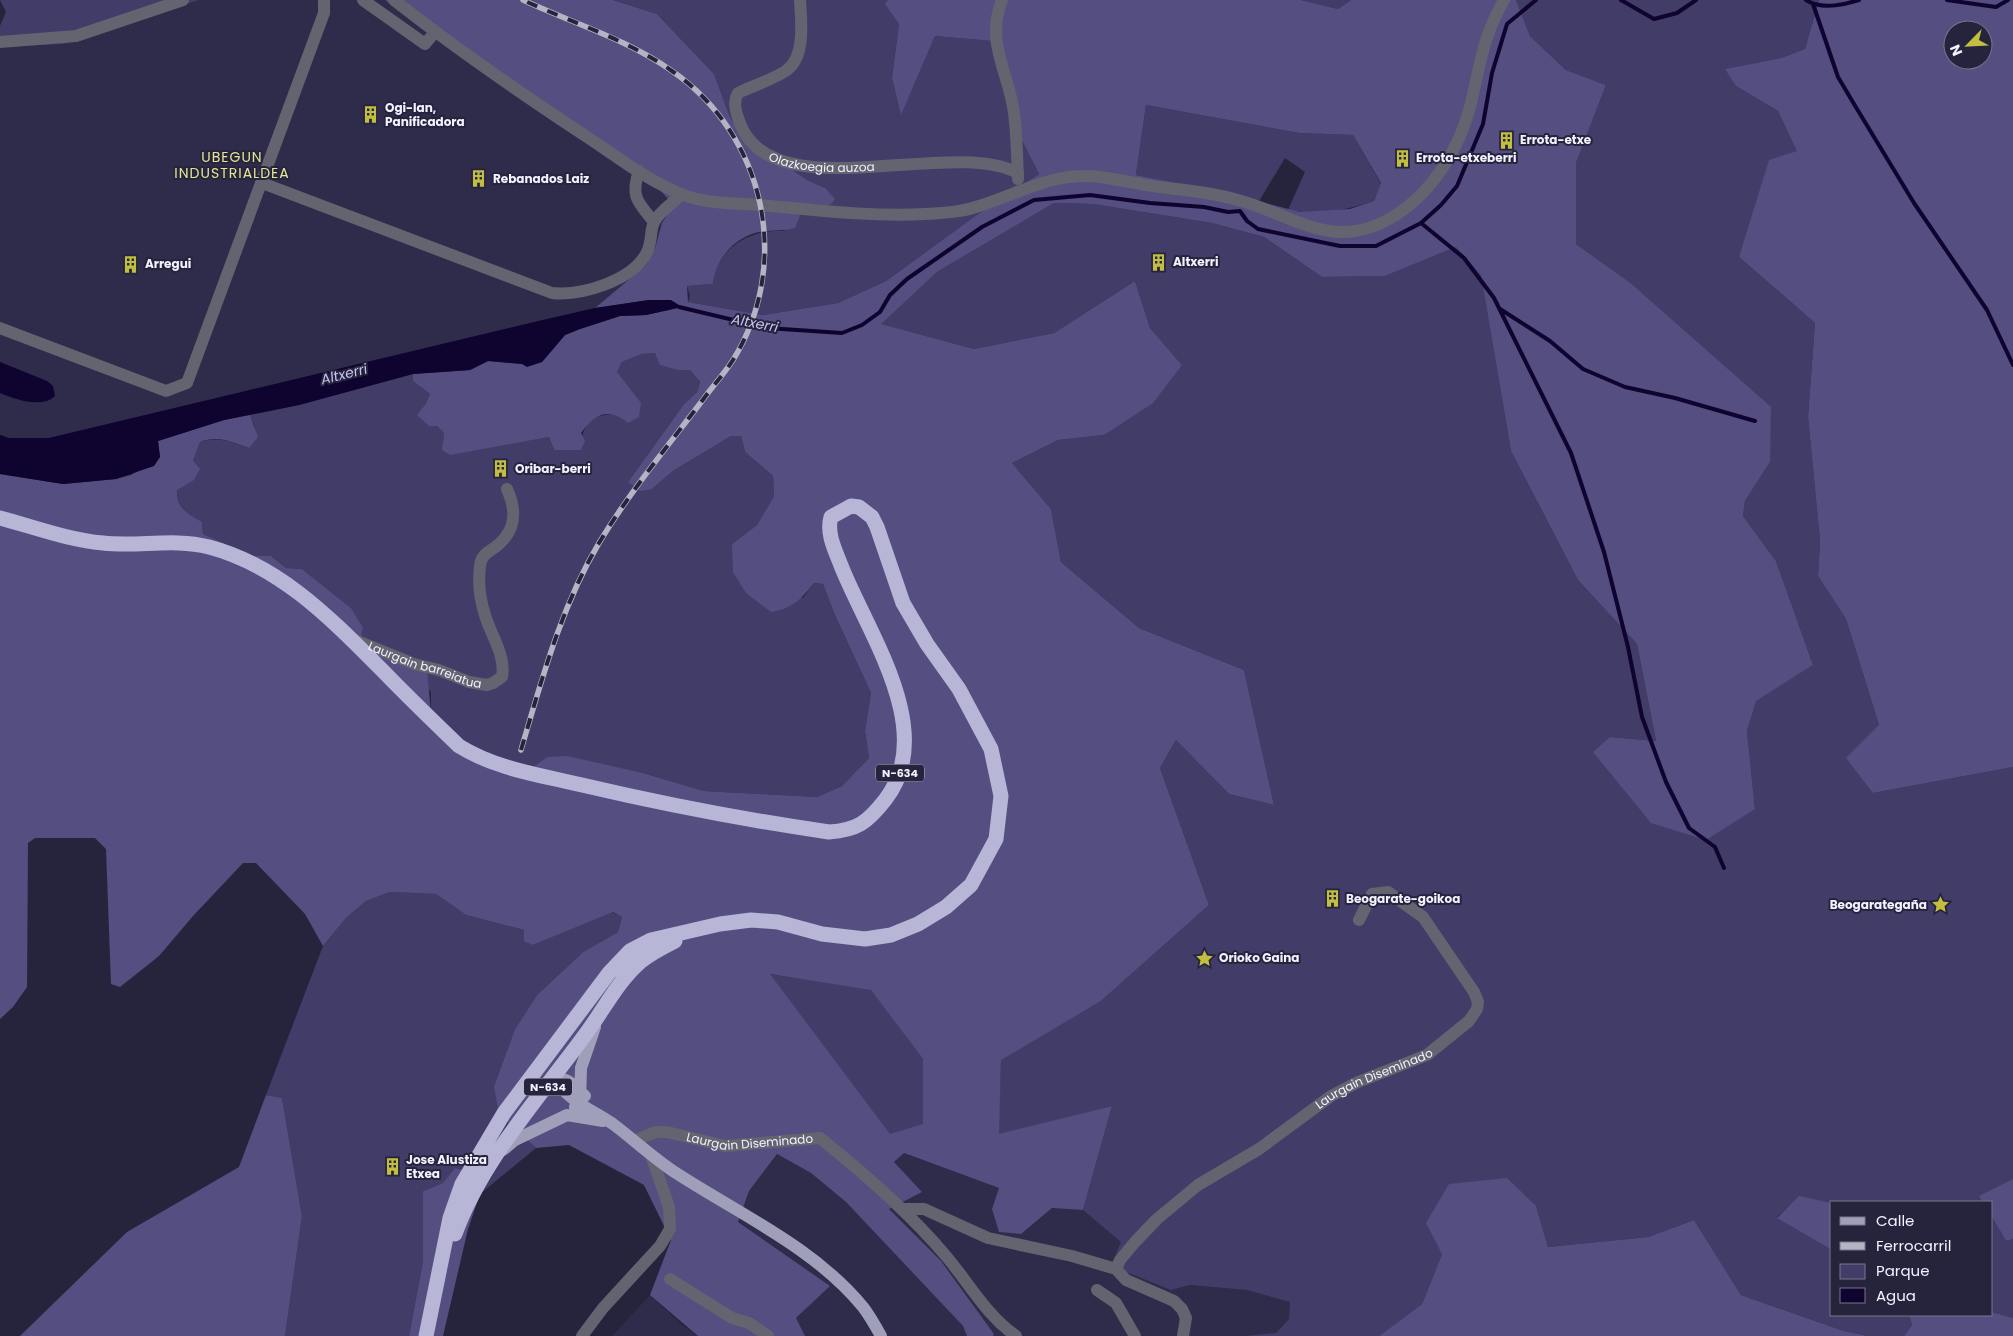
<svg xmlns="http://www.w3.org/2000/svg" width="2013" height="1336" font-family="Poppins,sans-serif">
	<rect width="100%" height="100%" fill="#26243d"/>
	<!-- built -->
	<path fill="#2f2b4a" d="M199,0H385L494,81L659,189L669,200L670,211L646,265L595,308L49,438H9L0,435V47L64,44Z
		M903,1153L999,1188L992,1209L1021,1234L1052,1208L1083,1210L1122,1242L1171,1290L1190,1285L1247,1290L1290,1301L1289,1319L1276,1333L1243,1336H993L994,1334L889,1209L921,1192L894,1163Z
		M777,1154L811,1173L846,1202L963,1326L967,1336H805L796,1318L829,1286L738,1222L749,1191Z
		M650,1295L682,1325L698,1336H612Z"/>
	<!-- green -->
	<path fill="#423d68" d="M0,0H199L64,44L0,47V26L6,12Z
		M613,0H888L886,4L899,24L892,78L901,114L935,36L992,41L1009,115L1039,174L978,214L886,281L838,303L763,315L688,302L690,296L687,286L713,284C718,247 749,229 784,231L825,188L807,180L781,162L752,149L730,117L714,74L657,14Z
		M1301,0H1351L1338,9Z
		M1516,0H1819L1805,49L1781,58L1726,69L1736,86L1778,111L1798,151L1739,257L1815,323L1808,417L1820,540L1818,576L1846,619L1879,725L1873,793L2013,767V1179L1980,1196L1983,1202L1832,1203L1799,1197L1777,1217L1832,1250V1315H1909L1912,1325L1904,1336H1868L1844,1331L1741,1295L1694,1220L1648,1237L1548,1247L1536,1206L1442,1254L1422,1304L1379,1336H1243L1276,1333L1289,1319L1290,1302L1247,1290L1190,1285L1171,1290L1124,1271L1116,1254L1121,1242L1083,1210L1112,1106L998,1135L1001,1059L1101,1001L1209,905L1160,768L1176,740L1229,794L1274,805L1244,670L1139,628L1061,562L1051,509L1012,463L1058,440L1104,435L1182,365L1150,328L1135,281L1054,333L974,349L880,324L937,272L1054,203L1093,204L1212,223L1264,237L1322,277L1385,276L1456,247L1481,274L1511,451L1578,580L1637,644L1656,741L1610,737L1755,809L1747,731L1756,700L1813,665L1776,561L1743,516L1745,501L1770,462L1628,281L1576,244V163L1606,85L1566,70L1530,36Z
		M1146,105L1299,133L1353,135L1381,184L1374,201C1347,210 1316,216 1288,210L1305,172L1285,158L1259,201L1136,175Z
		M655,353L678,370H690L700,382L697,392L684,404L628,482L652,489L673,471L731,436H741L745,452L773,476L774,496L757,525L732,544L803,598L814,583L823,584L834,613L871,693L865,731L869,758L842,786L817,797L704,791L643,773L547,757L536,766C486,758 467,748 431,713V692L391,654L361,636L351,608L302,569L286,568L271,556H253L203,534L202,522C188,514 176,507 177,489L193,480V461L200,442C218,436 231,442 249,448L255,427L250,415L299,405L413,374V381L430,394L425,405L437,426L444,433L443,442L450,454L549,437L554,450H581C582,422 591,414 618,414L617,372L622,362L642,354Z
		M390,892L436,894L466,915L524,930L533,945L612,912L622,917L618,932L583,952L537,995L515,1029L494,1086L509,1124L536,1148L480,1194L443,1183L423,1191V1261L409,1336H285L302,1216L282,1098L266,1095L323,946L346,918L366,901Z
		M769,974L871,989L923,1059L924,1124L890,1135Z
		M1992,1217L2006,1241L2013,1239V1318L1992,1312Z"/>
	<!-- forest -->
	<path fill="#544e81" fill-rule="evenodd" d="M385,0H613L657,14L714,74L730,117L752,149L781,162L807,180L825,188L835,199L831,204L801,213L795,228C781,232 766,229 752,234C730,242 716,261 713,284L687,286L688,302L763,315L838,303L886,281L978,214L1039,174L1009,115L992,41L935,36L901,115L892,78L899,24L885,4L888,0H1301L1338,9L1351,0H1516L1530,36L1566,70L1606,85L1576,163V244L1628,281L1771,407L1770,462L1745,501L1743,516L1776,561L1813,665L1756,701L1747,731L1755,809L1706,840L1651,823L1593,752L1610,737L1656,741L1637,644L1578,580L1511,451L1481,275L1456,247L1385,276L1322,277L1264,237L1212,223L1093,204L1054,203L937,272L881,324L974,349L1054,333L1135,281L1150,328L1182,365L1153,403L1104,435L1058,440L1012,463L1051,509L1061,562L1139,628L1244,670L1274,805L1229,794L1176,740L1160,768L1209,905L1101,1001L1001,1060L999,1134L1112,1106L1083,1210L1052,1208L1021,1234L999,1232L992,1209L999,1188L904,1153L894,1162L922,1192L889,1209L941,1261L994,1334L993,1336H967L963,1326L846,1202L811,1173L777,1154L749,1191L738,1222L830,1286L796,1318L805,1336H698L650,1295L671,1240L644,1185L569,1145L536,1148L509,1124L498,1109L494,1086L515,1029L537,995L583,952L618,932L622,917L613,912L533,945L524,941V930L466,915L436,894L390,892L366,901L346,918L323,946L305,914L256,863H243L193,916L159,956L120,987L111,984L106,849L95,838H35L28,843L27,987L13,1007L0,1019V474L63,484L116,479L131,475L160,457L158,441L224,420L250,415L258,437L249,448C231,442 218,435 200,442L193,461L200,469L194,480L177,490C176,507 188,514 202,522L203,534L253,556H271L286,568L302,569L351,608L363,628L361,636L427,671L431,713L454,735L476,750L504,761L535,766L547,757L567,756L643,773L704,791L817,797L842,786L869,758L865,731L871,693L834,613L823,584L814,583C802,599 791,609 771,612L746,593L733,572L732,544L757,525L774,496L773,476L745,452L741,436H731L673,471L652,489L641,491L628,482L684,404L697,392L700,382L690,370H678L660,365L655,353L642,354L622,362L617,372L641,403L639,417L628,423C608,407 595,414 581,433L585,441L581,450H554L549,437L450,455L442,450L444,433L437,426H429L417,415L425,405L430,394L413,381V374L470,370L488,361L522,364L542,362L565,335L580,329L620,316L646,315L682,307L649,300L595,308L646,265L655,248L662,223L670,211L669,200L659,189L494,81ZM1146,105L1299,133L1353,135L1381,183L1374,201L1350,209L1300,212L1231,194L1136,175ZM770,974L871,990L923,1059V1124L890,1134Z
		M1819,0H2013V767L1873,793L1846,758L1879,725L1846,619L1818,576L1820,540L1808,417L1815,323L1739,257L1769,160L1797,151L1778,111L1736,86L1725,69L1781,58L1805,49ZM1953,30H1983V60H1953Z
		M266,1095L282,1098L302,1216L285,1336H20L127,1232L239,1167Z
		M455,1168L474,1174L480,1194L468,1229L443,1336H409L423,1261V1191L443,1183Z
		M1507,1178L1536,1206L1548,1247L1648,1237L1694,1220L1741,1295L1844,1331L1868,1336H1379L1422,1304L1442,1254L1426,1223L1449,1184Z
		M2013,1179V1239L2006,1241L1992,1217V1202H1983L1979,1196Z
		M1799,1196L1832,1203V1250L1777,1218Z
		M1992,1312L2013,1318V1336H1904L1912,1325L1909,1315H1992Z"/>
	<!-- water -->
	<path fill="#0f032f" d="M649,300H671L682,307L646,315L620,316L580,329L565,335L542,362L527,367L522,364L488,361L470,370L413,374L299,405L224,420L158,441L160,457L154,466L116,479L63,484L0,474V435L9,438H49L547,319L595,308Z
		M0,362L47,381L53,386L55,396C42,409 14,399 0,393Z"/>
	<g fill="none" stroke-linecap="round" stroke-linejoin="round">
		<!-- stream -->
		<path stroke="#0f032f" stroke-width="4" d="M1621,0L1654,19L1677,13L1696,0
			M1806,0C1822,10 1842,5 1859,0
			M1947,0L1996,7L2008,0
			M1813,4L1838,77L1854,104L1914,203L1987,310L2013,365
			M1421,223L1464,258L1494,298L1571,453L1604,552L1628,647L1642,717L1666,782L1689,828L1715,847L1724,868
			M679,307L767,328L842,333L862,325L880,312L890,295L907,279L982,227L1034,200L1090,195L1150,203L1204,207L1228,212L1240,211L1247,221L1258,229L1340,246H1376L1421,223L1441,205L1457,186L1483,124L1492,73L1507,24L1536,0
			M1500,309L1550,341L1583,369L1625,387L1675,398L1755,421"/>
		<!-- minor -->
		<g stroke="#646370" stroke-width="12">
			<path d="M363,0L425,44L435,32"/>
			<path d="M394,0C455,48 519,92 584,135C615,155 646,180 681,194C705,204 734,203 760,205C815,210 871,217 926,214C944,213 962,212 979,206C1021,193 1054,171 1100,177C1120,180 1140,184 1159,187C1186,190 1213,193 1238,200C1297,216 1334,254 1396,215C1433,191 1459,149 1470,107C1480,67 1482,38 1504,0"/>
			<path id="s1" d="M800,0C801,20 806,56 787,70C773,80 754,85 738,93C732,104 737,115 741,126C777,209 950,137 1018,173"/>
			<path d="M1002,0C985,44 1009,72 1014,113C1017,135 1017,157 1018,179"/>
			<path d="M0,42L76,36L183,0"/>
			<path d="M639,171C630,197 638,202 654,222"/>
			<path d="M262,183L552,293C581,296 633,281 647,252C652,243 650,230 654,222C659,212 674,202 682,194"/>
			<path d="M0,328L166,391L187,383L324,13V0"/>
			<path id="s2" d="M350,638L414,664L439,670L469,682L487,685L493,683L502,677C506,655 491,636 485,615C480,600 478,582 480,566C481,553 491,552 499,544C517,528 516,509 507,489"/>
			<path id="s3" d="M634,1141L655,1132H667L725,1146L820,1138C865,1174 909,1212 946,1256C969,1283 986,1315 1016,1336"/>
			<path d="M902,1209H924L988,1238L1072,1256L1116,1269L1126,1280L1174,1301L1182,1309L1186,1318L1183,1336"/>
			<path id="s4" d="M1116,1269L1120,1260L1135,1242L1157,1219L1198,1185L1259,1149L1331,1096L1358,1082L1427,1055L1469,1021L1477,1009L1478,1002L1474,992L1423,917L1388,892L1372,894L1359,920"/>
			<path d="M670,1279L732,1318L749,1323L768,1336"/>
			<path d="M1097,1290L1116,1303L1135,1336"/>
			<path d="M582,1336L603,1308L660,1246L670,1229L669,1207L651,1155"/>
		</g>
		<!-- major -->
		<path stroke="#a09fb9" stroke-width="12" d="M555,1077C565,1100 593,1110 613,1124C633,1139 652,1157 673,1171C737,1213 814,1247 863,1307C870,1316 876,1327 881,1336
			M555,1077C569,1079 575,1086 585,1096
			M575,1107L580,1103L581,1068L595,1027
			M503,1150L515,1140L567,1115L603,1121"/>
		<!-- highway -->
		<path stroke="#b8b6d6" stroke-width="15" d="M0,518C34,527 68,540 103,543C138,547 174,538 209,547C281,566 332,620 383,671C408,697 433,721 459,746C496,769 540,775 582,785C663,804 746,820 829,832C857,830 867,823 885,800C938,732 869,635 842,568C836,552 826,534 831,517L851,506L859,507L872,517L877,527L903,603L927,644L959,689L991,749L1001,796L996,839L971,885L946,907L918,924L891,935L865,939L822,934L778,922L751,920L720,924L651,940L630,951L609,973L504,1113L462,1184L450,1218L426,1336
			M455,1234C482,1160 539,1098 585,1035C603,1011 617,982 640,962C651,953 663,947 675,941"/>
		<defs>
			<path id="rail" d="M521,750C542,679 561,607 599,543C629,493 667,447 702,401C712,387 724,374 733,360C793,263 765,135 672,71C627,39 572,23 523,0"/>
		</defs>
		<!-- rail casing -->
		<use href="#rail" stroke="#b4b4c5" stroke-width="5.5"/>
		<!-- rail -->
		<use href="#rail" stroke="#26243d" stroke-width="4" stroke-dasharray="11" stroke-linecap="butt"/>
	</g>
	<!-- icons -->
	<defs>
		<symbol id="building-bare" viewBox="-9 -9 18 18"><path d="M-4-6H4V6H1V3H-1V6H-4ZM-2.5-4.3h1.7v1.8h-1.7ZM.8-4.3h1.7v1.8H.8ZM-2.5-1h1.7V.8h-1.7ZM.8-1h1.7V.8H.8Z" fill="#c1be40" stroke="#26243d" stroke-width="2.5" paint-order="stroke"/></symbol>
		<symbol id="sight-bare" viewBox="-9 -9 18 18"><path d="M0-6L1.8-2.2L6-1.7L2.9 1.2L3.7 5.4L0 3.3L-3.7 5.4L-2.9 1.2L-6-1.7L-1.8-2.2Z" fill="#c1be40" stroke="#26243d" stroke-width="2.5" paint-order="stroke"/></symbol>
	</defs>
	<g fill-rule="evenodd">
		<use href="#building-bare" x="358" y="102" width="25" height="25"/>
		<use href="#building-bare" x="1494" y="128" width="25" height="25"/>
		<use href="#building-bare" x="1390" y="146" width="25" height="25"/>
		<use href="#building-bare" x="466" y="166" width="25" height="25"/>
		<use href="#building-bare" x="1146" y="250" width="25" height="25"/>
		<use href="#building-bare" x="118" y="252" width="25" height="25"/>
		<use href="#building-bare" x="488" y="456" width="25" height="25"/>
		<use href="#building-bare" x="1320" y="886" width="25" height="25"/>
		<use href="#sight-bare" x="1928" y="892" width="25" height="25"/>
		<use href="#sight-bare" x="1192" y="946" width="25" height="25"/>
		<use href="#building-bare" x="380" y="1154" width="25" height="25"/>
	</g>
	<g text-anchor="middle" stroke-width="4" stroke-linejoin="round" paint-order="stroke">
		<!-- shield labels -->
		<g fill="#26243d" stroke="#b4b4c5" stroke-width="1">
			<rect x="876" y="764.5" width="48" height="17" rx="4"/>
			<rect x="524" y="1078.5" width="48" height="17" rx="4"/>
		</g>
		<g font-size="11" font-weight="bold" fill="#f1f1ff">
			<text x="900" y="777">N-634</text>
			<text x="548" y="1091">N-634</text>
		</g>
		<!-- poi labels -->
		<g font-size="12" font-weight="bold" fill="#f1f1ff" stroke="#26243d" text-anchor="start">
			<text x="385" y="112">Ogi-lan,<tspan x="385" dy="14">Panificadora</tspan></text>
			<text x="1520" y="144">Errota-etxe</text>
			<text x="1416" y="162">Errota-etxeberri</text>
			<text x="493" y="183">Rebanados Laiz</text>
			<text x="1173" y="266">Altxerri</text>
			<text x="145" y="268">Arregui</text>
			<text x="515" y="473">Oribar-berri</text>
			<text x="1346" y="903">Beogarate-goikoa</text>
			<text x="1927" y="909" text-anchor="end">Beogarategaña</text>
			<text x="1219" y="962">Orioko Gaina</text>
			<text x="406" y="1164">Jose Alustiza<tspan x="406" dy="14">Etxea</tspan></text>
		</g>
		<!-- street labels -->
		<g font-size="12" fill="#f1f1ff" stroke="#26243d">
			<text dy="4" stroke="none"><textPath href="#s1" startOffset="258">Olazkoegia auzoa</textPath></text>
			<text dy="4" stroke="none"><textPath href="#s2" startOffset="80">Laurgain barreiatua</textPath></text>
			<text dy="4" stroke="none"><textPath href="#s4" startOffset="325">Laurgain Diseminado</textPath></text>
			<text dy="4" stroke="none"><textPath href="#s3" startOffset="119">Laurgain Diseminado</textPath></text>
		</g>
		<!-- neighbourhood labels -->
		<g font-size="14" letter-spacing="1" fill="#e6e596" stroke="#26243d">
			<text x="232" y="162">UBEGUN<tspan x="232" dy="16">INDUSTRIALDEA</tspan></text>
		</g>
		<!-- water labels -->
		<g font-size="14" font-style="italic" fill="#c7c4f4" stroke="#26243d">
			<text transform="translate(755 323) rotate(11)" y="5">Altxerri</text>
			<text transform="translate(344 374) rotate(-14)" y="5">Altxerri</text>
		</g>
	</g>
	<!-- legend -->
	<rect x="1830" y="1201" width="162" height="115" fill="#26243d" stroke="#77768b"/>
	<rect x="1840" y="1217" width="25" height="8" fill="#a09fb9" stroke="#77768b"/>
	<text x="1876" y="1226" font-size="15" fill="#f1f1ff">Calle</text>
	<rect x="1840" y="1242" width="25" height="8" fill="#b4b4c5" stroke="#77768b"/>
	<text x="1876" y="1251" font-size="15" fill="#f1f1ff">Ferrocarril</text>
	<rect x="1840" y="1264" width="25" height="15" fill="#423d68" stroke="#77768b"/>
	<text x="1876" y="1276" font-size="15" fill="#f1f1ff">Parque</text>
	<rect x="1840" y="1288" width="25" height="15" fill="#0f032f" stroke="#77768b"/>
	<text x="1876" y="1301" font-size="15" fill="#f1f1ff">Agua</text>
	<!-- north arrow -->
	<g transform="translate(1968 45) rotate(246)"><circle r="24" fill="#26243d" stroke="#77768b"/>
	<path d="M0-4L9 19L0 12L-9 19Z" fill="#c1be40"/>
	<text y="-8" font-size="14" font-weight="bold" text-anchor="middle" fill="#f1f1ff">N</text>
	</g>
</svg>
